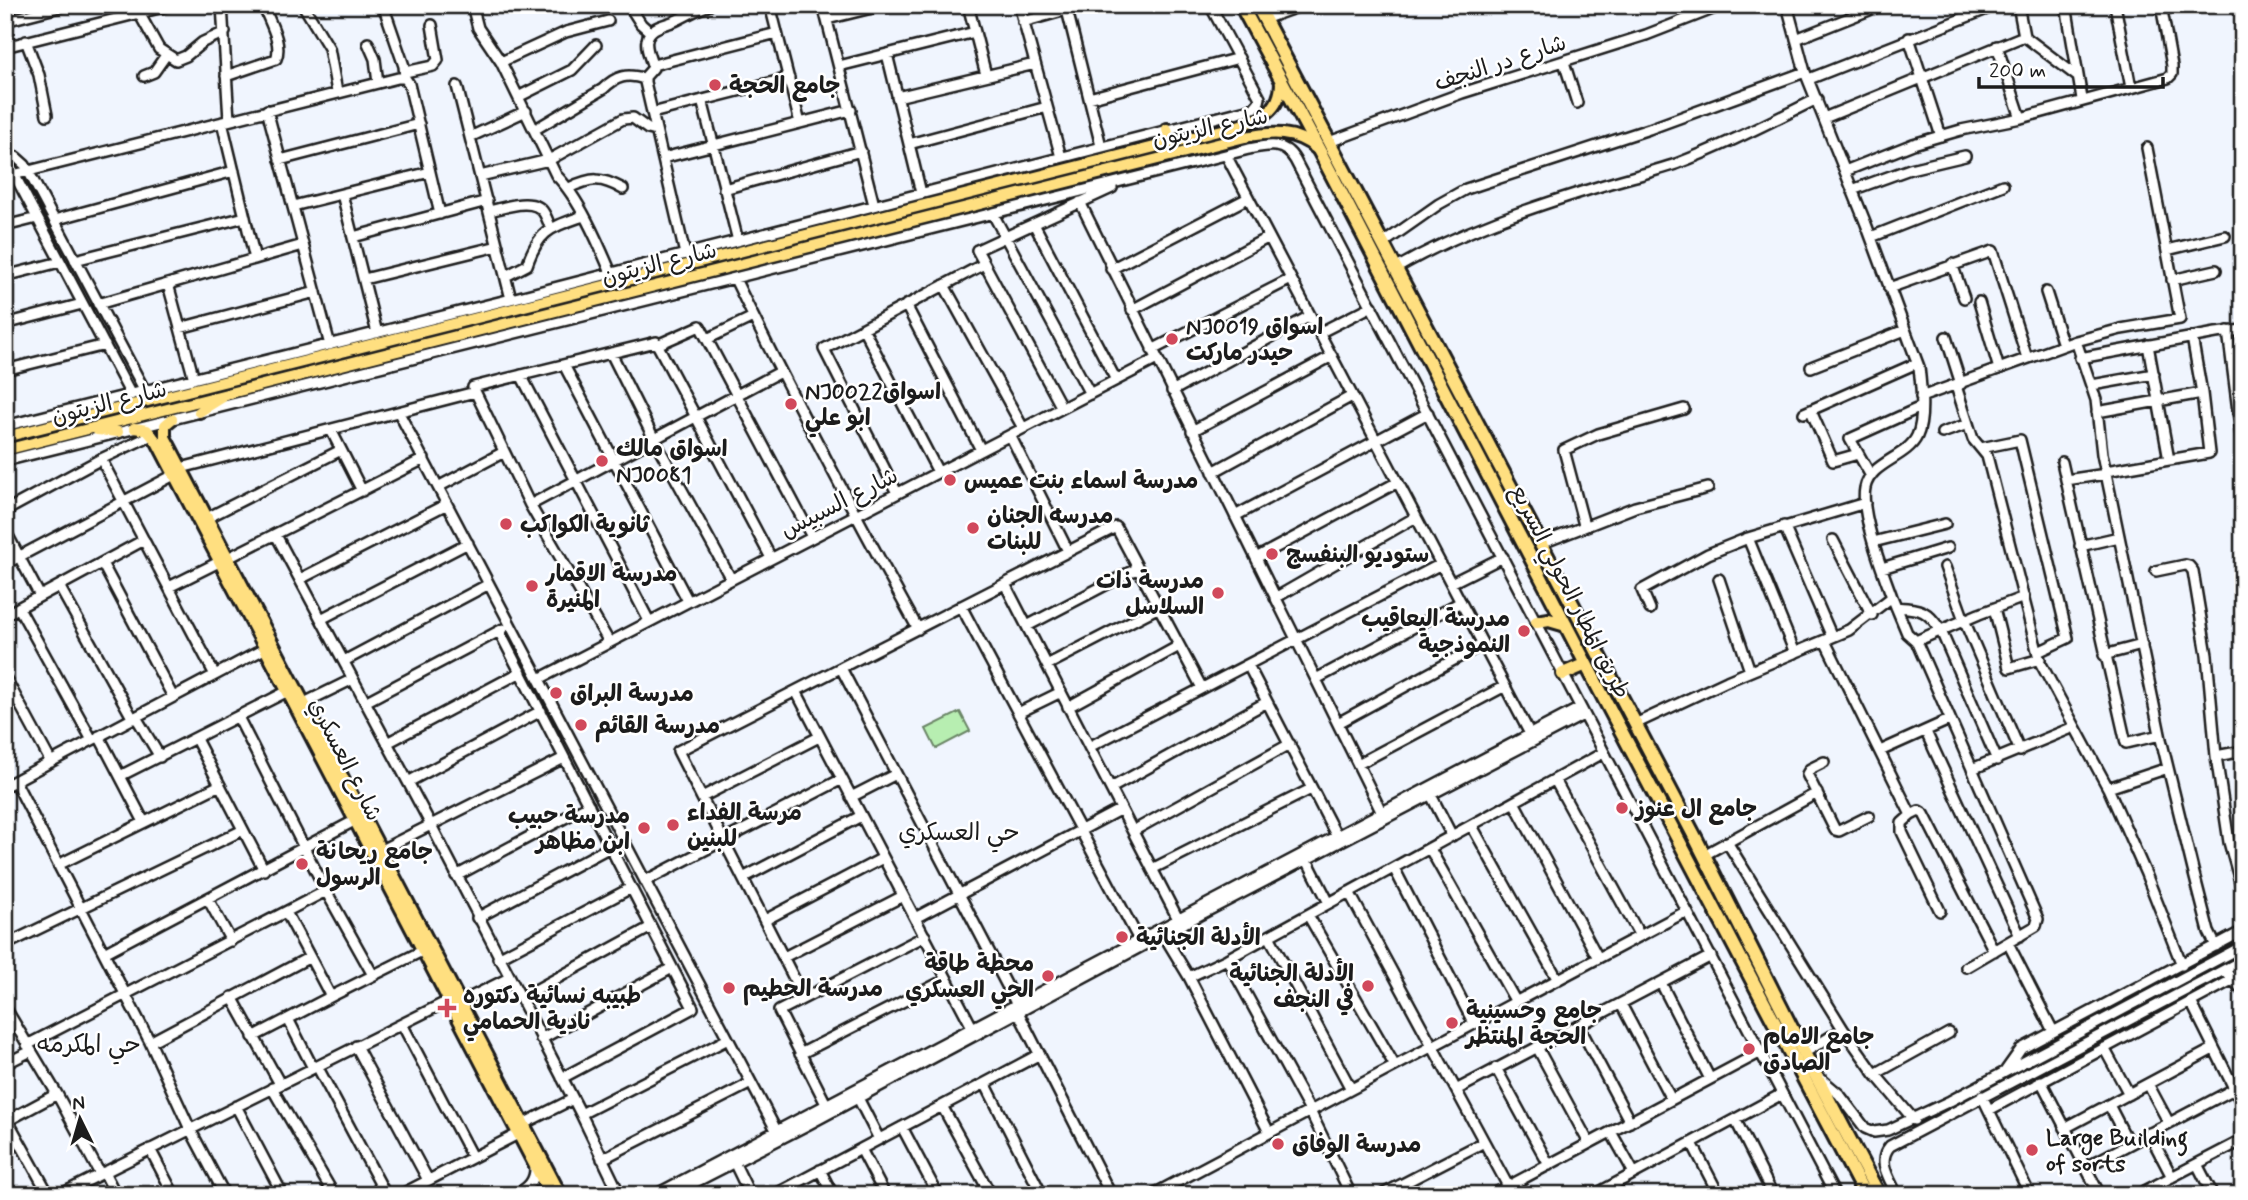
<svg xmlns="http://www.w3.org/2000/svg" width="2248" height="1200" font-family="Mynerve,'Playpen Sans Arabic',sans-serif">
	<rect width="100%" height="100%" fill="#f0f5fe"/>
	<filter id="ink" filterUnits="userSpaceOnUse"><feTurbulence type="fractalNoise" baseFrequency=".0143" numOctaves="2"/><feDisplacementMap in="SourceGraphic" scale="14" xChannelSelector="R" yChannelSelector="G"/><feConvolveMatrix kernelMatrix="1 2 1 2 8 2 1 2 1" color-interpolation-filters="sRGB"/></filter>
	<g filter="url(#ink)">
		<!-- garden -->
		<path fill="#b7eeb1" stroke="#6a8566" stroke-width="2" d="M960,712L970,731L936,749L926,729Z"/>
		<g fill="none" stroke-linecap="round" stroke-linejoin="round">
			<defs>
				<path id="minor" d="M222,5L229,120
					M303,5L329,48L337,92
					M383,5L404,66L405,78
					M472,5L478,28L501,62L556,175C579,198 598,242 611,273
					M629,5L641,24L650,32
					M770,5L800,123
					M823,5L874,205
					M968,5L986,75
					M1019,5L1061,157
					M1787,5L1805,72
					M2018,5L2024,36L2078,77
					M2066,5L2082,99
					M2115,5L2131,88
					M1067,10L1101,146
					M139,13L159,49L176,60L186,56L203,42L225,32
					M827,19L884,5
					M1264,19L1303,5
					M5,21L67,5
					M1023,22L1084,5
					M1909,38L1941,136
					M1796,39L1882,5
					M26,41L39,75L47,115
					M368,43L375,59L378,83
					M1997,46L2021,118
					M5,47L171,5
					M887,54L921,193
					M501,62L566,32L608,21
					M1564,62L1577,103
					M653,65L777,33
					M839,66L975,32
					M405,72L433,66L438,60L432,25
					M144,76L154,72L166,55
					M226,76L276,59C283,43 269,21 263,5
					M1809,79L1997,5
					M457,86L511,299
					M518,97L572,70L596,45
					M897,97L1035,64
					M1089,98L1239,58
					M702,100L738,241
					M267,110L330,345
					M652,113L789,78
					M1824,118L2024,36
					M222,122L255,259
					M534,130L603,89C616,76 627,73 645,79
					M470,137L526,111
					M1329,142L1462,93L1646,35L1723,5
					M909,144L1047,107
					M1226,155L1530,734
					M5,157H16L25,165L145,391
					M5,157L131,395
					M663,158L851,110
					M280,160L419,124
					M1845,171L1913,144L1961,130L2021,118L2168,78L2172,74V66L2161,5
					M480,176L549,160L623,119L633,118L648,129L656,131
					M5,177L398,78H405L409,84L440,214
					M569,188C592,177 601,177 623,189
					M724,189L861,151
					M1852,190L1910,169L1965,156
					M342,194L377,333
					M1080,202L1381,811
					M293,206L430,172
					M489,211C504,208 534,196 544,213C547,218 549,224 551,229
					M993,214L1090,394
					M54,220L234,171
					M1034,224L1116,380
					M5,226L37,218
					M353,237L487,201
					M1871,237L2003,185
					M1382,244L1439,204L1466,189L1649,129L1805,72L1866,224L1919,367C1921,385 1925,419 1917,436C1907,458 1870,462 1865,488C1860,514 1883,572 1892,597
					M2167,250L2225,236
					M685,254L645,82V77L653,68C651,60 645,48 647,40C649,25 669,25 679,19C691,13 697,9 710,5
					M75,260L245,217
					M1952,264L1964,298
					M1111,269L1248,198
					M1395,269C1460,231 1532,207 1604,185C1627,178 1652,172 1676,164C1724,146 1770,122 1817,99
					M5,276L60,262
					M506,276L527,265C539,230 550,228 583,216
					M364,279L498,246
					M735,279C792,397 854,513 918,629
					M2172,280L2216,270
					M168,284L194,379
					M944,285L1023,428
					M1889,288L1993,251L2027,358
					M2046,292L2063,345
					M1979,302L1999,369
					M98,304L303,245
					M906,305L981,450
					M1132,310L1269,237
					M5,324L82,304
					M180,328L316,292
					M863,328L938,472
					M2228,331L2243,451
					M1319,333L1372,306
					M1946,337L1961,384
					M707,339L753,317
					M2076,341L2121,329L2180,319L2147,148
					M657,345L700,326L812,537
					M2148,345L2169,460
					M1152,350L1291,279
					M611,353L654,439L731,579
					M2080,358L2216,333L2243,330
					M564,365L688,601
					M1811,367L1905,330
					M5,370L105,345
					M521,375L649,621
					M2092,385L2154,374
					M1956,386L1973,439L1987,456L2040,662L2108,788L2146,874L2182,965
					M1172,391L1310,316
					M1921,397L2076,341L2096,400L2102,454L2161,739L2193,870L2209,932L2216,946
					M1062,408L977,250L1112,188
					M1811,411L1833,461L1858,454
					M2097,412L2202,393
					M399,413L776,1130
					M1804,413L1917,363
					M5,426L511,299L1254,108L1259,102L1260,98L1210,5
					M331,430L362,491
					M1192,431L1332,356
					M1942,433L1968,424
					M152,435L101,459L215,675
					M1010,435L1068,551
					M1981,448L2020,440L2068,638L2038,652
					M5,461L1249,149C1268,145 1284,141 1295,160L1835,1195
					M2062,462L2126,743L2160,735
					M181,468L475,392
					M2106,471L2209,453L2202,393L2192,337
					M1213,472L1352,396
					M1871,476L1850,439L1921,407
					M2066,480L2106,474
					M438,487L504,452
					M897,493L824,349L984,264
					M530,505L780,372
					M5,511L101,459
					M1235,516L1428,413
					M207,518L341,450
					M1584,525L1564,450L1598,434L1684,409
					M1784,526L1832,637
					M5,530L40,596
					M276,535L431,825L581,1114L620,1195
					M1748,538L1795,653
					M1833,540L1872,615
					M1873,542L1945,524
					M1540,544L1635,507L1708,488
					M2080,546L2119,537
					M228,558L424,459
					M1256,558L1398,482
					M102,563L173,697
					M5,564L174,475
					M1945,567L1964,620L2020,751
					M1882,568L1948,548
					M2156,571L2185,565L2189,566L2193,571L2207,655L2216,756L2229,842L2243,892
					M300,579L447,504
					M1719,579L1750,671
					M1451,583L1503,557
					M1005,584L1178,919
					M59,586L133,719
					M169,587L221,561
					M1275,598L1416,517
					M961,606L1139,940
					M1896,607C1921,609 1927,609 1941,631L1997,760
					M19,608L92,740
					M1994,608L2009,668L2040,659
					M1650,609L1642,590L1708,554L1748,538L1865,503
					M5,615L144,540
					M321,619L468,543
					M1027,626L1138,568
					M499,631L693,1008L562,1078
					M1825,641L1911,815L1919,811L1924,814L1994,951
					M1916,641L2038,919L2036,926L1966,967
					M609,642L530,505L473,387L656,342L771,558
					M2104,655L2142,645
					M344,661L489,584
					M1047,665L1159,607
					M1248,665L1336,835
					M841,668L1017,1005
					M5,677L51,762
					M539,679L1157,359
					M1316,679L1461,602
					M796,691L972,1027
					M365,702L503,629
					M304,703L353,679
					M1068,707L1179,646
					M1018,713L1061,692
					M136,717L160,757
					M238,717L326,891L373,975
					M1338,723L1483,644
					M1635,724L1727,681L1849,630L1892,597L1907,633L1916,641L1979,614L2024,597
					M1926,732L2020,936
					M99,736L144,822
					M196,739L264,870
					M387,743L521,672
					M1089,747L1441,564
					M1880,751L1949,720
					M2216,756L2243,751
					M1824,762L1810,769L1807,774L1835,830L1839,831L1869,816
					M1358,764L1505,686
					M1972,769L2074,727
					M120,776L288,691
					M1555,780L1640,936
					M15,781L150,1042L190,1129L225,1195
					M408,782L541,711
					M5,786L266,648
					M1111,788L1267,702
					M2108,788L2168,768
					M1431,795L1452,836
					M702,797L819,737
					M851,797L896,774
					M1514,802L1598,958
					M1911,815L1902,823V832L1940,911
					M1472,826L1558,980
					M1133,831L1290,744
					M1727,842L1843,1029L1875,1074L1914,1120
					M1430,849L1516,1002
					M381,850L564,758
					M1704,855L1817,793
					M1307,860L1329,903
					M58,865L220,785
					M1394,868L1474,1024
					M1152,869L1311,789
					M456,876L589,805
					M743,878L861,816
					M645,881L842,779
					M1349,892L1508,1186
					M208,899L231,941
					M286,912L330,995L332,996L422,951
					M1308,915L1395,1066
					M477,918L610,847
					M915,918L1121,809
					M765,920L883,858
					M1167,932L1583,715
					M1163,934L1189,977L1269,1132
					M1269,936L1351,1089
					M2008,943L2053,1031
					M5,945L243,830
					M104,953L354,821
					M784,957L903,896
					M498,958L631,888
					M1227,959L1310,1111L1351,1195
					M2224,970L2243,991
					M1189,977L1227,959L1603,753
					M1661,983L1710,1079
					M232,997L280,1084
					M521,998L651,927
					M804,998L678,751L1116,527L1202,688
					M461,1002L509,978
					M2191,1002L2243,1106
					M1621,1004L1671,1099
					M5,1007L57,1094
					M1018,1012L1111,1195
					M288,1019L313,1068
					M402,1024L472,1157
					M1579,1026L1630,1122
					M253,1037L332,996
					M541,1039L672,968
					M150,1042L310,957
					M27,1045L326,891
					M356,1046L428,1180
					M1537,1047L1589,1143
					M2104,1048L2129,1094
					M1804,1053L1843,1029
					M800,1054L947,979
					M5,1064L31,1051
					M317,1066L386,1195
					M1496,1068L1549,1165
					M2006,1070L2021,1049L2243,931
					M1875,1074L1949,1033
					M1820,1078L1839,1094L1865,1128L1874,1132L1888,1130L1950,1101L2243,946
					M2041,1081L2100,1195
					M985,1083L1042,1195
					M2148,1084L2169,1123
					M272,1088L334,1195
					M1456,1090L1711,956
					M1982,1096L2030,1195
					M858,1098L879,1139
					M826,1104L779,1011L925,936
					M2109,1105L2129,1144
					M236,1106L283,1195
					M942,1106L991,1195
					M1989,1110L2243,974
					M581,1114L728,1039
					M8,1121L49,1195
					M1736,1121L1773,1195
					M5,1122L57,1094L100,1174
					M525,1123L573,1099
					M902,1127L938,1195
					M2065,1128L2213,1049
					M1611,1132L1634,1173
					M2149,1133L2172,1177
					M1692,1143L1719,1195
					M150,1149L174,1195
					M861,1149L885,1195
					M602,1159L751,1083
					M734,1162L750,1195
					M2197,1164L2213,1195
					M2086,1167L2234,1089
					M820,1170L833,1195
					M104,1172L116,1195
					M59,1195L448,1001
					M400,1195L518,1134
					M515,1195C528,1188 536,1181 535,1166
					M655,1195L1580,708
					M670,1195L809,1124L1155,939
					M774,1195L1040,1054
					M1152,1195L1687,911
					M1381,1195L1484,1142
					M1492,1195L1761,1052
					M1594,1195L1782,1094
					M1701,1195L1715,1187
					M1897,1195C1890,1179 1876,1162 1890,1146L2243,960
					M2137,1195L2243,1140
					M2239,1195L2243,1193"/>
				<path id="major" d="M1167,129L1170,143
					M199,412L223,397
					M172,419L165,425V437L561,1195
					M134,428L147,430L157,442C289,693 419,944 550,1195
					M97,430L118,432
					M5,437L1234,127C1259,120 1281,112 1281,82
					M5,450L1245,137C1271,132 1296,130 1317,149"/>
				<path id="highway" d="M1241,5L1320,152L1586,664L1865,1195
					M1257,5L1696,839L1804,1053L1879,1195
					M1537,622L1549,620L1566,625
					M1563,674L1586,664"/>
			</defs>
			<!-- minor casing -->
			<use href="#minor" stroke="#1c1c1c" stroke-width="14"/>
			<!-- major casing -->
			<use href="#major" stroke="#1c1c1c" stroke-width="16"/>
			<!-- highway casing -->
			<use href="#highway" stroke="#1c1c1c" stroke-width="18"/>
			<!-- minor -->
			<use href="#minor" stroke="#fff" stroke-width="9"/>
			<!-- major -->
			<use href="#major" stroke="#ffdf80" stroke-width="10"/>
			<!-- highway -->
			<use href="#highway" stroke="#ffdf80" stroke-width="12"/>
		</g>
	</g>
	<!-- markers -->
	<g fill="#d1495b" stroke="#fff" stroke-width="2.5">
		<circle cx="715" cy="85" r="7"/>
		<circle cx="1172" cy="339" r="7"/>
		<circle cx="791" cy="404" r="7"/>
		<circle cx="602" cy="461" r="7"/>
		<circle cx="950" cy="480" r="7"/>
		<circle cx="506" cy="524" r="7"/>
		<circle cx="973" cy="528" r="7"/>
		<circle cx="1272" cy="554" r="7"/>
		<circle cx="532" cy="586" r="7"/>
		<circle cx="1218" cy="593" r="7"/>
		<circle cx="1524" cy="631" r="7"/>
		<circle cx="556" cy="693" r="7"/>
		<circle cx="581" cy="725" r="7"/>
		<circle cx="1622" cy="808" r="7"/>
		<circle cx="673" cy="825" r="7"/>
		<circle cx="644" cy="828" r="7"/>
		<circle cx="302" cy="864" r="7"/>
		<circle cx="1122" cy="937" r="7"/>
		<circle cx="1048" cy="976" r="7"/>
		<circle cx="1368" cy="986" r="7"/>
		<circle cx="729" cy="988" r="7"/>
		<path d="M443.5 997.5h7v7h7v7h-7v7h-7v-7h-7v-7h7z"/>
		<circle cx="1452" cy="1023" r="7"/>
		<circle cx="1749" cy="1049" r="7"/>
		<circle cx="1278" cy="1144" r="7"/>
		<circle cx="2032" cy="1150" r="7"/>
	</g>
	<g text-anchor="middle" stroke-width="5" stroke-linejoin="round" paint-order="stroke">
		<!-- street labels -->
		<g font-size="23" fill="#1c1c1c" stroke="#fff">
			<text transform="translate(1500 62) rotate(-18)" y="8">شارع در النجف</text>
			<text transform="translate(1210 127) rotate(-12)" y="8">شارع الزيتون</text>
			<text transform="translate(659 263) rotate(-14)" y="8">شارع الزيتون</text>
			<text transform="translate(109 402) rotate(-14)" y="8">شارع الزيتون</text>
			<text transform="translate(839 502) rotate(-27)" y="8">شارع السبيس</text>
			<text transform="translate(1571 591) rotate(63)" y="8">طريق المطار الحولي السريع</text>
			<text transform="translate(346 759) rotate(63)" y="8">شارع العسكري</text>
		</g>
		<!-- poi labels -->
		<g font-size="23" font-weight="bold" fill="#1c1c1c" stroke="#fff" text-anchor="start">
			<text x="729" y="93">جامع الحجة</text>
			<text x="1186" y="334">NJ0019 اسواق<tspan x="1186" dy="26">حيدر ماركت</tspan></text>
			<text x="805" y="399">NJ0022اسواق<tspan x="805" dy="26">ابو علي</tspan></text>
			<text x="616" y="456">اسواق مالك<tspan x="616" dy="26">NJ0081</tspan></text>
			<text x="964" y="488">مدرسة اسماء بنت عميس</text>
			<text x="987" y="523">مدرسه الجنان<tspan x="987" dy="26">للبنات</tspan></text>
			<text x="520" y="532">ثانوية الكواكب</text>
			<text x="1286" y="562">ستوديو البنفسج</text>
			<text x="546" y="581">مدرسة الاقمار<tspan x="546" dy="26">المنيرة</tspan></text>
			<text x="1204" y="588" text-anchor="end">مدرسة ذات<tspan x="1204" dy="26">السلاسل</tspan></text>
			<text x="1510" y="626" text-anchor="end">مدرسة اليعاقيب<tspan x="1510" dy="26">النموذجية</tspan></text>
			<text x="570" y="701">مدرسة البراق</text>
			<text x="595" y="733">مدرسة القائم</text>
			<text x="1636" y="816">جامع ال عنوز</text>
			<text x="687" y="820">مرسة الفداء<tspan x="687" dy="26">للبنين</tspan></text>
			<text x="630" y="823" text-anchor="end">مدرسة حبيب<tspan x="630" dy="26">ابن مظاهر</tspan></text>
			<text x="316" y="859">جامع ريحانة<tspan x="316" dy="26">الرسول</tspan></text>
			<text x="1136" y="945">الأدلة الجنائية</text>
			<text x="1034" y="971" text-anchor="end">محطة طاقة<tspan x="1034" dy="26">الحي العسكري</tspan></text>
			<text x="1354" y="981" text-anchor="end">الأدلة الجنائية<tspan x="1354" dy="26">في النجف</tspan></text>
			<text x="743" y="996">مدرسة الحطيم</text>
			<text x="463" y="1003">طبيبه نسائية دكتوره<tspan x="463" dy="26">نادية الحمامي</tspan></text>
			<text x="1466" y="1018">جامع وحسينية<tspan x="1466" dy="26">الحجة المنتظر</tspan></text>
			<text x="1763" y="1044">جامع الامام<tspan x="1763" dy="26">الصادق</tspan></text>
			<text x="2046" y="1145">Large Building<tspan x="2046" dy="26">of sorts</tspan></text>
			<text x="1292" y="1152">مدرسة الوفاق</text>
		</g>
		<!-- neighbourhood labels -->
		<g font-size="24" fill="#1c1c1c" stroke="#fff">
			<text x="959" y="840">حي العسكري</text>
			<text x="89" y="1052">حي المكرمه</text>
		</g>
	</g>
	<!-- margin -->
	<rect width="2248" height="1200" fill="none" stroke="#fff" stroke-width="28"/>
	<rect x="14" y="14" width="2220" height="1172" fill="none" stroke="#1c1c1c" stroke-width="2.5" filter="url(#ink)"/>
	<!-- north arrow -->
	<g transform="translate(80 1119) rotate(355)" stroke="#ffffff" stroke-width="5" paint-order="stroke">
	<path d="M0-5L12 26L0 18L-12 26Z" fill="#1c1c1c"/>
	<text y="-10" font-size="19" font-weight="bold" text-anchor="middle" fill="#1c1c1c">N</text>
	</g>
	<!-- scale -->
	<path d="M1979 77v10h184v-10" fill="none" stroke="#1c1c1c" stroke-width="3.5"/>
	<text x="1989" y="77" font-size="21" fill="#1c1c1c" stroke="#ffffff" stroke-width="5" paint-order="stroke">200 m</text>
</svg>
